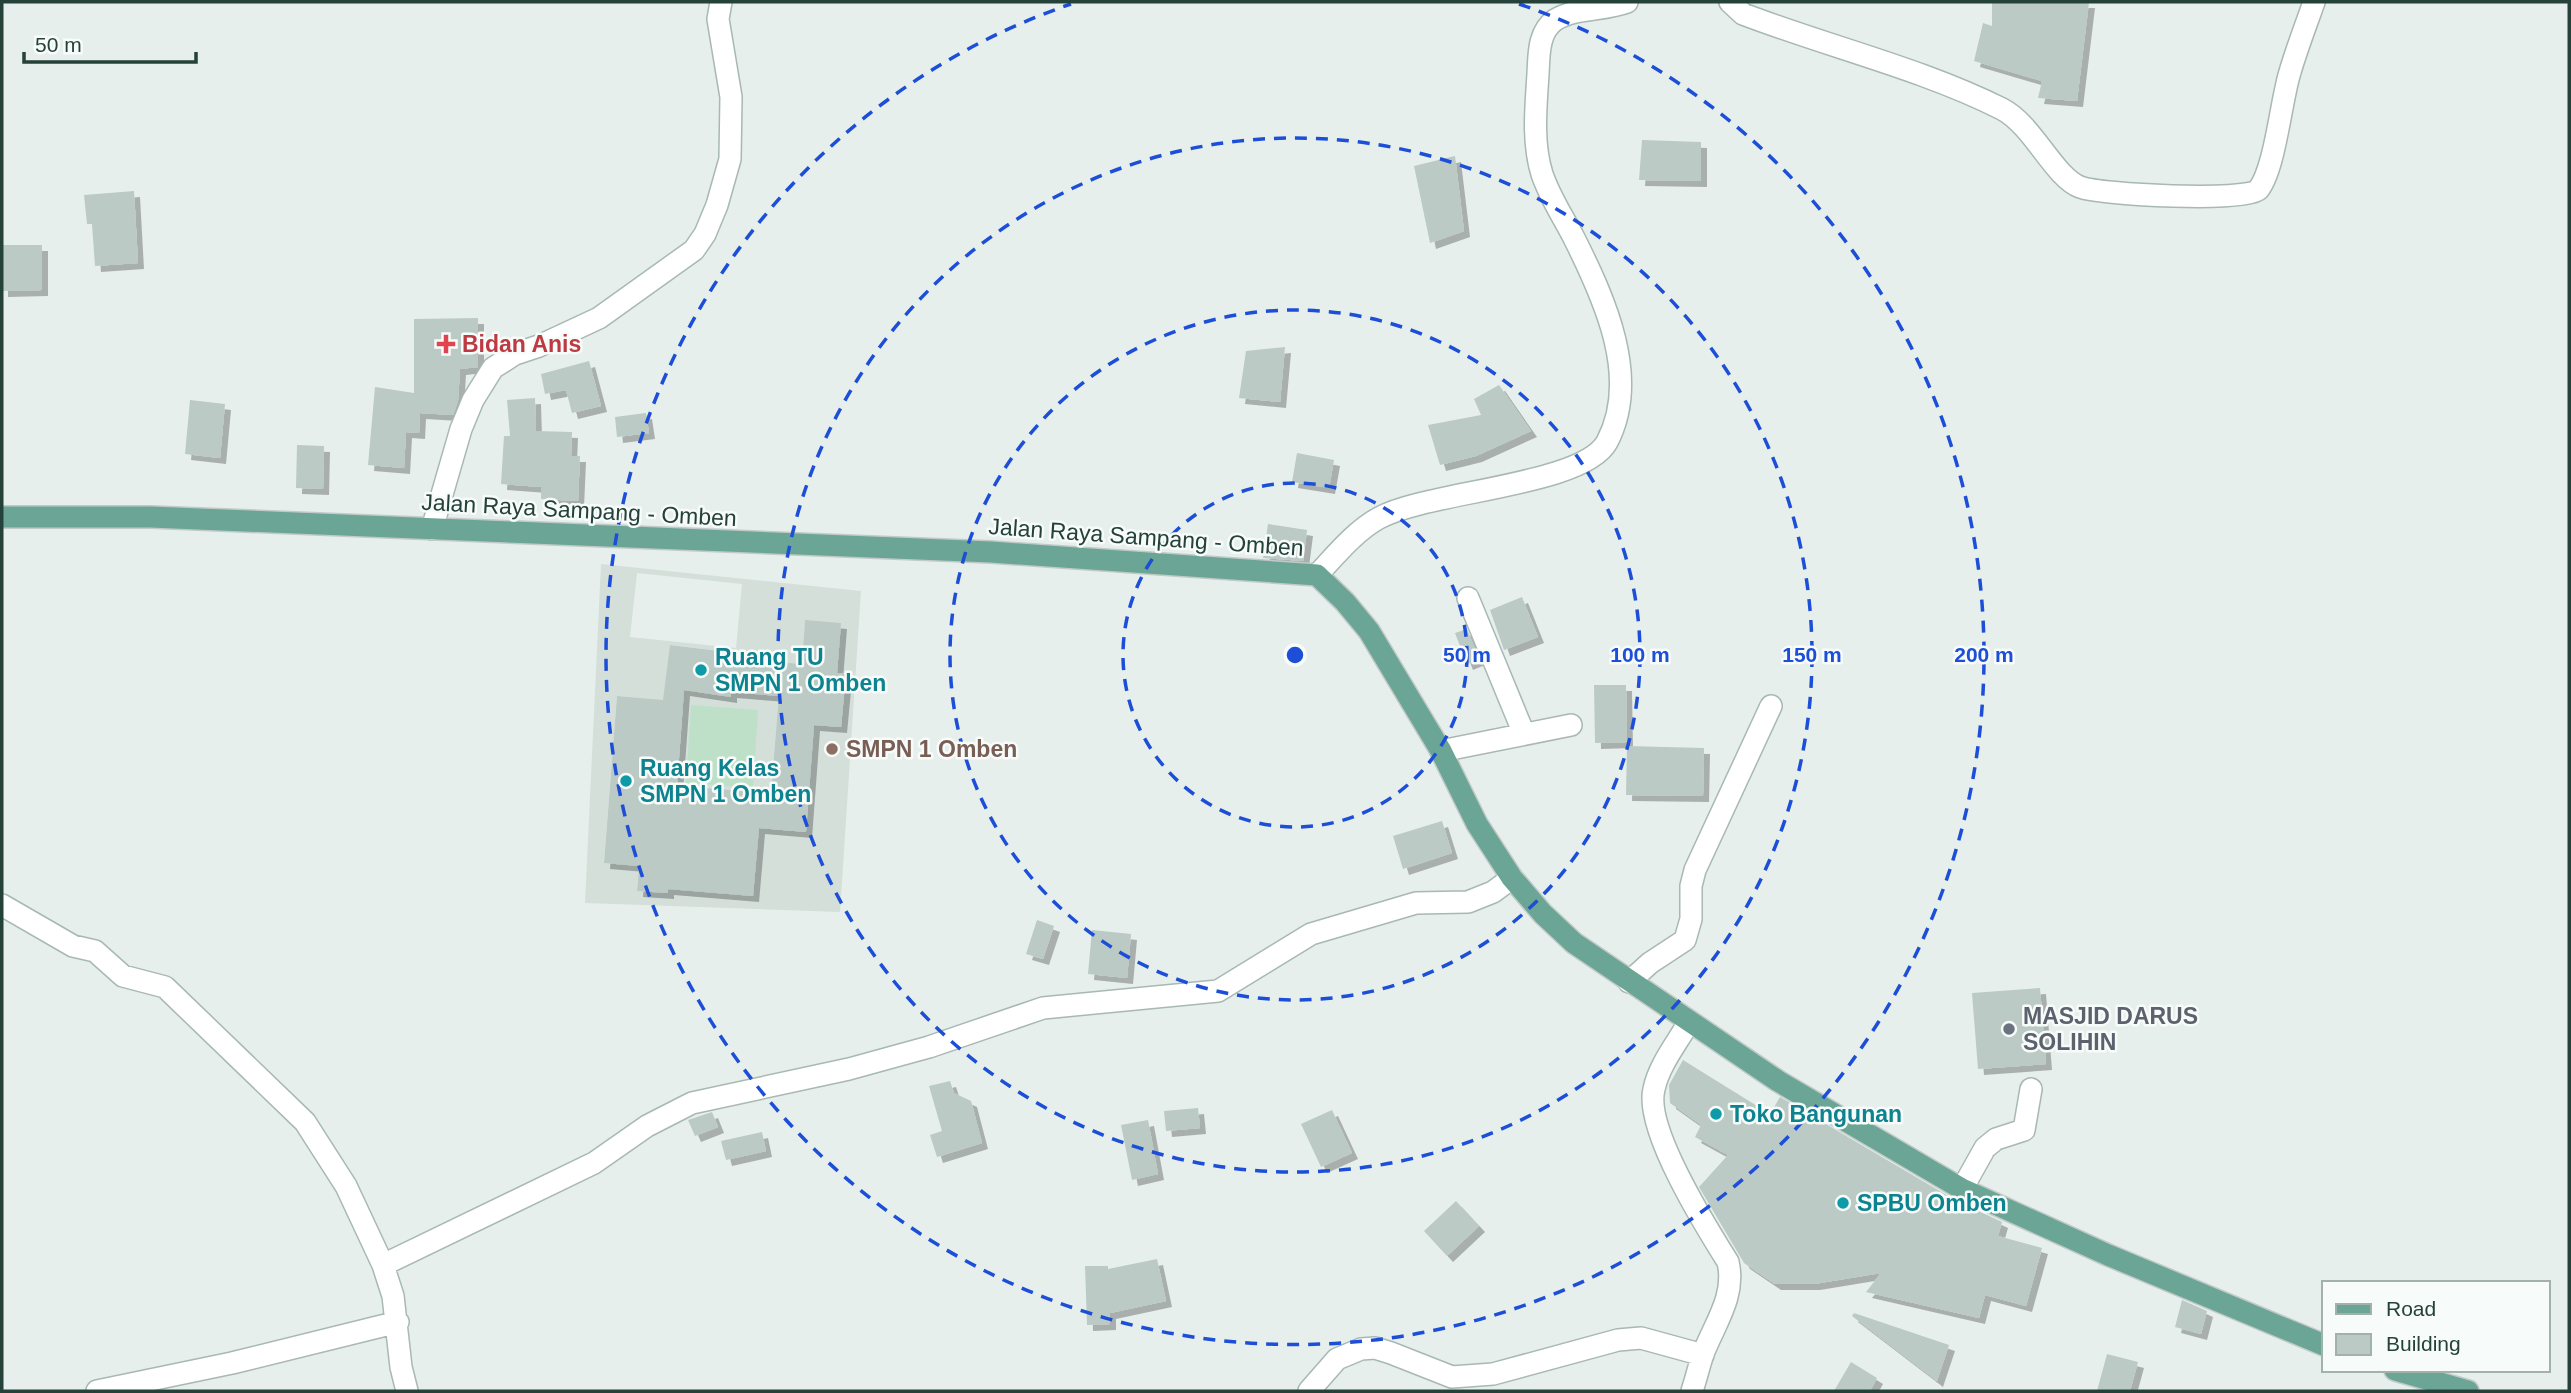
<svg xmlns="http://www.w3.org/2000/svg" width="2571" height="1393" font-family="Helvetica,sans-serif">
	<defs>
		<filter id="shadow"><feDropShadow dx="6" dy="6" stdDeviation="0" flood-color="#0004"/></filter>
	</defs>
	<rect width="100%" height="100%" fill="#e6efeb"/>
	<!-- built -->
	<path fill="#d4dfda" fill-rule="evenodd" d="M601,564L861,591L840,912L585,903ZM637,573L742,584L736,648L630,637ZM805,621L837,670L802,667ZM671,645L736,653L731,696L665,687ZM753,660L799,664L750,693ZM806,670L846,674L841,727L802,724ZM617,696L647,699L604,863V862ZM653,703L683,706L678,771ZM813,729L806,832L769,829ZM642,826L673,828L668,893L637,890Z"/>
	<!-- green -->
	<path fill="#bfe0c8" d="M691,705L758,710L753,788L686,783Z"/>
	<!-- building -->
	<path fill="#bbcac4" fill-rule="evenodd" filter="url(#shadow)" d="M1992,2H2089L2077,101L2038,98L2042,81L1974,61L1983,23L1992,26Z
		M1642,140L1701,142V181L1639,180Z
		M1455,156L1464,231L1430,243L1414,166Z
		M134,191L138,263L95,266L92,224H87L84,195Z
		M2,245H42V290L2,291Z
		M478,318V367L460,369L458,401L453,415L420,413L419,433L406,432L404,468L368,465L375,387L414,393V319Z
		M1285,347L1280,402L1239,398L1246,351Z
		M589,361L601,406L572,413L566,390L545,394L541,374Z
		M1499,385L1531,431L1476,456L1440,465L1428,425L1481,415L1474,399Z
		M535,398L536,431L572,432L571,456H580L578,501L541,499V487L501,484L504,436H510L507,400Z
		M190,400L225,404L220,458L185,454Z
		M646,413L649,433L617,437L615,417Z
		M297,445L324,446L323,489L296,488Z
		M1297,453L1334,460L1329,488L1292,482Z
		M1268,524L1307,530L1303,561L1263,558Z
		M1522,597L1538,637L1504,650L1490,610Z
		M805,620L841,623L837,673L846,674L841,727L814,725L806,832L759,828L753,896L668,889V893L637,891L639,866L604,863L617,696L663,700L670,645L736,653V659L802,664ZM684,690L731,697V692L779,696L771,793L677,786Z
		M1467,629L1479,659L1467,664L1455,633Z
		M1594,685H1626L1627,742L1595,743Z
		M1627,746L1704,748L1703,796L1626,795Z
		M1442,821L1452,853L1403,869L1393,836Z
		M1037,920L1054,926L1043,959L1026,954Z
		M1092,930L1131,934L1127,978L1088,974Z
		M2040,988L2046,1064L1978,1069L1972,993Z
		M1683,1060L1770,1114L1780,1097L1955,1200L2002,1222L1998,1236L2042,1248L2026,1306L1985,1295L1979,1318L1866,1292L1881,1273L1814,1284H1775L1744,1263L1699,1187L1728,1155L1695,1137L1701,1125L1670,1103L1669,1085Z
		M950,1081L954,1093L971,1101L982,1143L937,1157L930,1135L942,1131L929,1086Z
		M1198,1108L1200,1128L1166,1131L1164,1111Z
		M1332,1110L1352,1153L1321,1167L1301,1124Z
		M712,1112L718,1127L695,1136L688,1120Z
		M1148,1120L1158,1174L1132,1180L1121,1125Z
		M762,1132L766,1151L726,1160L721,1141Z
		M1456,1201L1479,1226L1447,1256L1424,1231Z
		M1157,1259L1166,1301L1110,1313V1324L1087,1325L1085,1266H1108V1269Z
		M2182,1300L2207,1311L2201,1334L2175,1327Z
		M1854,1313L1949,1345L1937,1381L1852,1316Z
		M2107,1354L2138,1362L2130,1391H2097Z
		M1851,1362L1877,1378L1870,1391H1834Z"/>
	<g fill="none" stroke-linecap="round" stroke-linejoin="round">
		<defs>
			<path id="minor" d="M1730,2L1743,14C1829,47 1920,68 2002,109C2033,125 2054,177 2080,187C2100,195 2247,202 2258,190C2275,170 2281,100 2290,72C2297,48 2306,25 2314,2
				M432,529L461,429L473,400L493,368L515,354L539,346L599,318L694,250L705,234L717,205L730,159L731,97L718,19L721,2
				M1317,575C1335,556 1355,531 1379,518C1428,491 1583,486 1607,442C1641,378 1604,298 1575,240C1564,218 1550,198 1542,174C1532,142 1536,106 1538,74C1539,55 1538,32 1555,20C1576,7 1604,11 1627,2
				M1468,598L1524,734
				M1441,751L1571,725
				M2,905L73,946L95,951L123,976L165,987L305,1122L346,1186L383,1265L393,1296L401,1367L407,1391
				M1629,982L1650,963L1685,940L1691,919V886L1695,870L1771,706
				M1689,1022C1677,1043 1659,1065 1654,1089C1644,1128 1706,1227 1728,1262C1736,1296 1715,1323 1703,1354C1699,1366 1696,1379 1692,1391
				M1962,1189L1985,1148L1996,1139L2024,1130L2031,1089
				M383,1265L594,1163L647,1126L692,1103L849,1069L929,1047L1043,1008L1218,991L1311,934L1416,903L1468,902L1493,892L1512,878
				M97,1391L232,1363L398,1322
				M1309,1391L1337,1359L1361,1349L1375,1348L1391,1353L1452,1377L1493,1374L1618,1340L1641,1338L1703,1355"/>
			<path id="major" d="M2,517H151L991,552L1317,575L1345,602L1369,631L1441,751L1477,824L1512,878L1543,914L1574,943L1778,1081L1962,1189L2108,1255L2324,1345
				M2395,1370L2468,1391"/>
		</defs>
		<!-- minor casing -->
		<use href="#minor" stroke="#a8b8b2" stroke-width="24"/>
		<!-- major casing -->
		<use href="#major" stroke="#c2cac8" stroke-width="24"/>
		<!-- minor -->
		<use href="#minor" stroke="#fff" stroke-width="21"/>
		<!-- major -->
		<use href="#major" stroke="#6aa596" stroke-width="21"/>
	</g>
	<!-- distance rings -->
	<g fill="none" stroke="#1d4ed8" stroke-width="3.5" stroke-dasharray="12 9">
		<circle cx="1295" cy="655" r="172"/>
		<circle cx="1295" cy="655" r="345"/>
		<circle cx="1295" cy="655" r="517"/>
		<path d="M1519 4A689 689 0 1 1 1071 4"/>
	</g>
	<!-- markers -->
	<path fill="#e0444e" stroke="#f7fbf9" stroke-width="2.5" d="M442.5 333.5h7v7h7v7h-7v7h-7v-7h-7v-7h7z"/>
	<g fill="#0f9aa8" stroke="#f7fbf9" stroke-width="2.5">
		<circle cx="701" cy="670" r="7"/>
		<circle cx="626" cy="781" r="7"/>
		<circle cx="1716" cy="1114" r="7"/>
		<circle cx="1843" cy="1203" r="7"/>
	</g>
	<circle fill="#8d6e63" stroke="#f7fbf9" stroke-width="2.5" cx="832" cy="749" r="7"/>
	<circle fill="#6b7280" stroke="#f7fbf9" stroke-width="2.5" cx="2009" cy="1029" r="7"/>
	<g text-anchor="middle" stroke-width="5" stroke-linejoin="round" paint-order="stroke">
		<!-- health labels -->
		<g font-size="23" font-weight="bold" fill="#be3a42" stroke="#f7fbf9" text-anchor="start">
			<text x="462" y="352">Bidan Anis</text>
		</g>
		<!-- street labels -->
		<g font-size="23" fill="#24423a" stroke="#f7fbf9">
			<text transform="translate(579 510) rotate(3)" y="8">Jalan Raya Sampang - Omben</text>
			<text transform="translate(1146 537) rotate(4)" y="8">Jalan Raya Sampang - Omben</text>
		</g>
		<!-- culture labels -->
		<g font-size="23" font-weight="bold" fill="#0d838f" stroke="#f7fbf9" text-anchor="start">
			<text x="715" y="665">Ruang TU<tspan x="715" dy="26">SMPN 1 Omben</tspan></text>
			<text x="640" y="776">Ruang Kelas<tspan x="640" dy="26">SMPN 1 Omben</tspan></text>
			<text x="1730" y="1122">Toko Bangunan</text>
			<text x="1857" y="1211">SPBU Omben</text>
		</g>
		<!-- education labels -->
		<g font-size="23" font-weight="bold" fill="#785e54" stroke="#f7fbf9" text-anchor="start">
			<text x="846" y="757">SMPN 1 Omben</text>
		</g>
		<!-- worship labels -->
		<g font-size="23" font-weight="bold" fill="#5b616d" stroke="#f7fbf9" text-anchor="start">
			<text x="2023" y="1024">MASJID DARUS<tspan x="2023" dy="26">SOLIHIN</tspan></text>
		</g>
	</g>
	<circle cx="1295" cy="655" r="10" fill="#1d4ed8" stroke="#f7fbf9" stroke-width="3.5"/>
	<g font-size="21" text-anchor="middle" font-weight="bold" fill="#1d4ed8" stroke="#f7fbf9" stroke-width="5" stroke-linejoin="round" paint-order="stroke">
		<text x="1467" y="662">50 m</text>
		<text x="1640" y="662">100 m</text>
		<text x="1812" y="662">150 m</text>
		<text x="1984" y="662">200 m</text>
	</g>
	<!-- border -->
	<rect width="2571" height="1393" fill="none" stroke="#24423a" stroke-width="7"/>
	<!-- legend -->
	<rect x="2322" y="1281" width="228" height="91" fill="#f7fbf9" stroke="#a3b1ad" stroke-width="2"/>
	<rect x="2336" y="1304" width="35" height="10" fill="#6aa596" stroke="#a3b1ad" stroke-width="2"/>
	<text x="2386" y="1316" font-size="21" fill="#24423a">Road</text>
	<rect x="2336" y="1334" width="35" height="21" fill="#bbcac4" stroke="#a3b1ad" stroke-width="2"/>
	<text x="2386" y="1351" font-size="21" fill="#24423a">Building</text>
	<!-- scale -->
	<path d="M24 52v10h172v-10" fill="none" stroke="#24423a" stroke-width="3.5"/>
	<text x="35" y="52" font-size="21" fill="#24423a" stroke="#f7fbf9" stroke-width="5" paint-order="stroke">50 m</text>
</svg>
